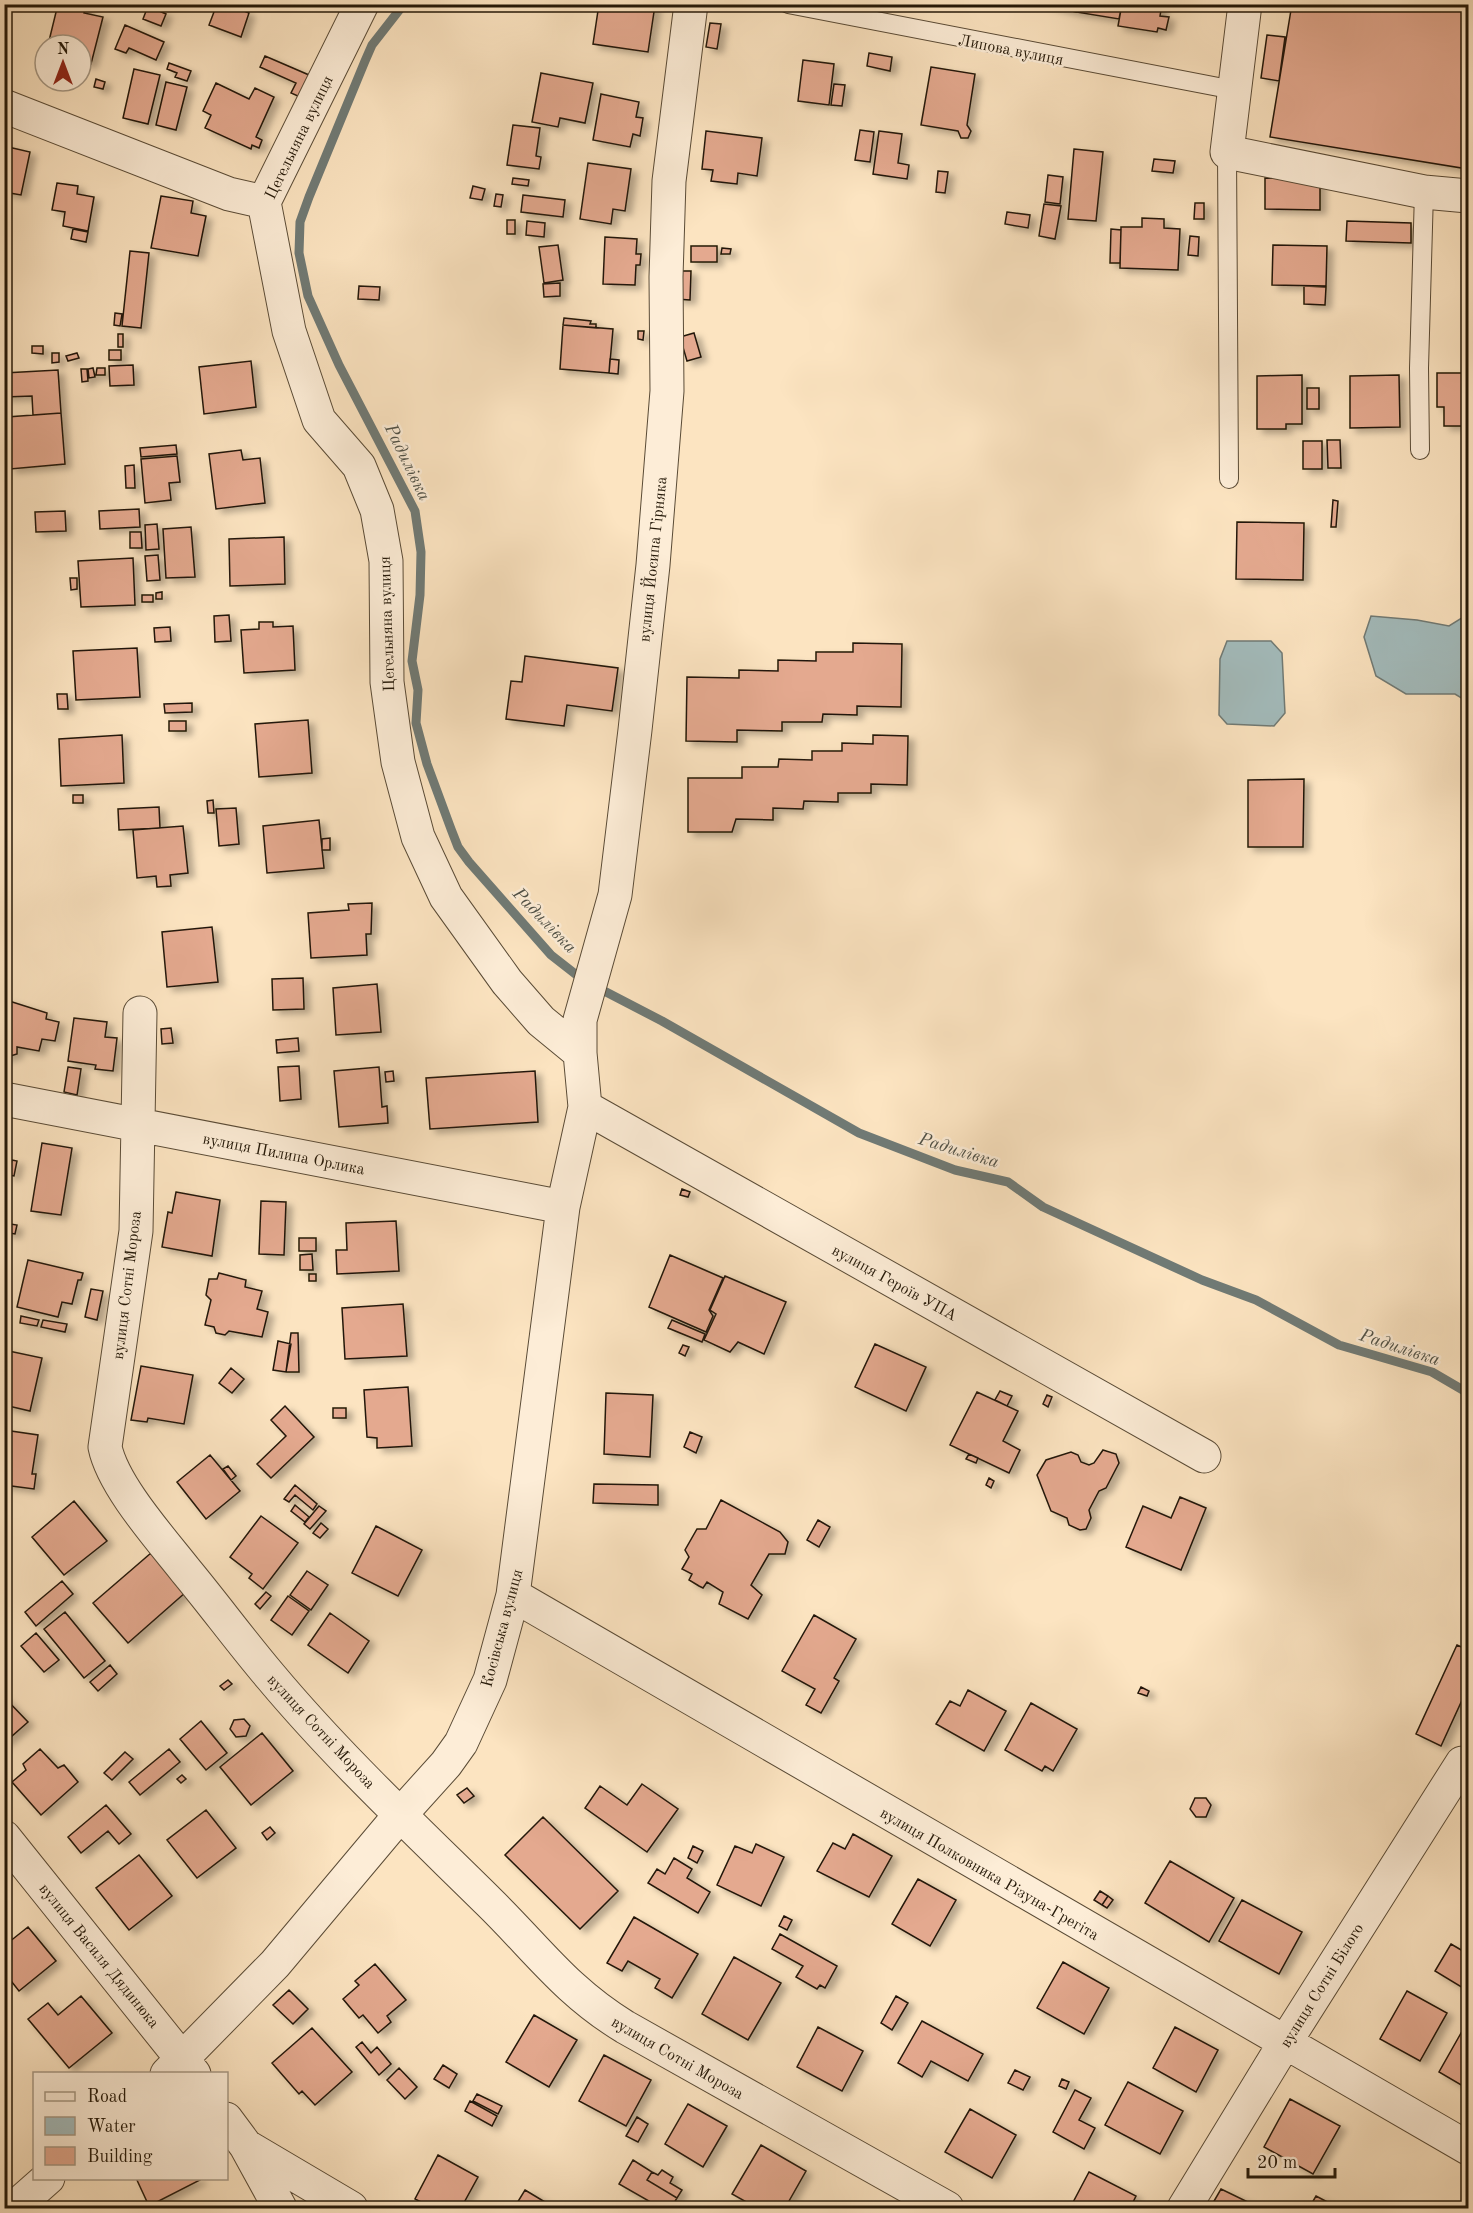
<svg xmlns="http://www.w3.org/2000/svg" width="1473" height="2213" font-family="'Old Standard TT',serif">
	<defs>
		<filter id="shadow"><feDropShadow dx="6" dy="4" stdDeviation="3" flood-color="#0004"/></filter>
	</defs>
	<rect width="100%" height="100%" fill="#fce4c1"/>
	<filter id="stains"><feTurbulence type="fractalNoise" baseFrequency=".00333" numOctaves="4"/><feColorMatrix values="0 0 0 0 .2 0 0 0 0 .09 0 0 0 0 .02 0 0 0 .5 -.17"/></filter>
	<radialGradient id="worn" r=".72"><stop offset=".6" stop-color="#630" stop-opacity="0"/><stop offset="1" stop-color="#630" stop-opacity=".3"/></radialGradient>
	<!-- water -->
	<path fill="#a3bcbd" stroke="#707a75" stroke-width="1.5" d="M1468,614V702L1455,694H1406L1376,676L1364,637L1371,616L1417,620L1449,626Z
		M1227,641H1271L1282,653L1285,713L1274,726L1227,724L1219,715L1220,659Z"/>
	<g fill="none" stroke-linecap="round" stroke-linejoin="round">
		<!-- stream -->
		<path stroke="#707a75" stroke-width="9" d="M404,4L372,45L365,61L309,197L300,222L299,253L308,296L339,365L415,511L421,552L420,595L412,661L418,690L416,723L427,764L451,829L458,847L469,862L551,955L583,980L662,1021L859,1133L955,1170L1008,1182L1043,1207L1202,1280L1256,1300L1339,1345L1432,1372L1468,1393"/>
	</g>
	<!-- building -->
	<path fill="#e4a98f" stroke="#241808" stroke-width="1.5" filter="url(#shadow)" d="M58,4H86L84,13L103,17L91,64L81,62V45H48Z
		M217,4H227L249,13L241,37L209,25Z
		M599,4L655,5L648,52L593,44Z
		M835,4H864L863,10Z
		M1045,4H1078L1076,12Z
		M1078,4H1122L1119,19L1076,12Z
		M1122,4H1162L1160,16L1169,17L1166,30L1158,28L1157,32L1118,26Z
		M1292,4H1433L1468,10V169L1270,137Z
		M148,6L166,14L161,26L143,19Z
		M710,23L721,24L717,49L706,47Z
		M125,25L164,42L156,60L129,48L126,53L115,49Z
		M1267,35L1285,37L1279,81L1261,78Z
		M869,53L892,57L890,71L867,66Z
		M265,56L309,75L300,97L291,93L296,83L260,67Z
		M803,60L834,64L829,105L798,101Z
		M169,63L191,71L187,81L175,77L177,73L167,69Z
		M931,67L975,74L967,125L971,131L968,138H961L958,131L921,125Z
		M134,69L160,75L148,124L123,118Z
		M541,73L593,83L585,123L560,118L558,127L532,122Z
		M96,79L105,82L103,89L94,87Z
		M166,82L187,87L176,130L156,125Z
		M216,83L249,99L255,88L274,97L256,137L262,140L259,148L252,145L251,149L205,128L211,115L203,111Z
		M834,84L845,85L842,106L831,105Z
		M601,94L639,102L636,117L643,118L640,136L633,134L630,147L593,140Z
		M513,125L540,128L536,156L541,157L539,169L507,165Z
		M860,130L874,132L870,162L855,160Z
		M706,131L762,138L757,176L738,173L737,184L711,181L713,170L702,169Z
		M879,131L902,134L898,163L909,165L907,179L873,174Z
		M4,146L30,152L21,195L4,192Z
		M1074,149L1103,152L1096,221L1068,219Z
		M1154,159L1175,161L1173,173L1152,171Z
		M588,163L631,169L625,211L613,209L611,224L580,219Z
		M938,171L948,172L945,193L936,192Z
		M1048,175L1063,177L1060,204L1045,202Z
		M513,178L529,180L528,186L512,184Z
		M1265,178L1320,179V210L1265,209Z
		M57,183L78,186L77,194L94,197L88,231L63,226L65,212L52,210Z
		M473,186L485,189L482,200L470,198Z
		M496,194L503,195L501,207L494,206Z
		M523,195L565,200L563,217L521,212Z
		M161,196L193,201L191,213L206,216L198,256L151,248Z
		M1195,203H1204V219H1194Z
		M1044,204L1061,206L1055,239L1039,236Z
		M1007,212L1030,215L1028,228L1005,224Z
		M1142,218L1164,219V228L1180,229L1178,270L1120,268L1121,227H1142Z
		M507,220H515V234H507Z
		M527,221L545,223L544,237L526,235Z
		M1347,221L1411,223V243L1346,241Z
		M73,229L88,232L86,242L71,239Z
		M1111,229L1121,230L1120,263H1110Z
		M1190,236L1199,237L1198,256L1188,255Z
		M605,237L637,239L636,254H641L640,265H636L635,285L603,284Z
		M558,245L563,280L544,283L539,247Z
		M1273,245L1327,246L1326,286L1272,285Z
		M691,246H717V262H691Z
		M722,248L731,249L730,254H721Z
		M130,251L149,253L141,328L122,326Z
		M677,271H691L690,300L676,299Z
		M560,283V296L544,297L543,284Z
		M359,286L380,287L379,300L358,299Z
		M1304,286L1326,287L1325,305L1304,304Z
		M115,313L122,314L120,326L114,325Z
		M564,318L591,321L590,324H596V328L563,325Z
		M563,325L613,329L609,373L560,369Z
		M638,331H644L643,340L638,339Z
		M694,333L701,357L687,361L680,337Z
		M118,334H123V347H118Z
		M32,346H43V354L32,353Z
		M109,350H121V360H109Z
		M52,353H59V362L52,363Z
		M77,353L79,358L68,361L66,356Z
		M610,359L619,360L618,374L609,373Z
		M251,361L256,407L204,414L199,367Z
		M133,365L134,385L110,386L109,366Z
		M93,368L95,377L89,378L88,369Z
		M97,368H105V375H96Z
		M81,369H87L88,381L82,382Z
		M58,370L61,413L33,415L32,396L4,397V373Z
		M1437,373H1468V426H1444V407H1437Z
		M1302,375V424H1286V429H1257V376Z
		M1399,375L1400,427L1350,428V376Z
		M1307,388H1319V409H1307Z
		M61,413L65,464L10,469L7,417Z
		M1327,440H1340L1341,468H1328Z
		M1303,441H1322V469H1303Z
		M176,445L177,454L141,457L140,448Z
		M241,450L243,460L260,458L265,503L216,509L209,454Z
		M177,456L180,482L169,483L171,500L145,503L141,459Z
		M134,465L135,488H126L125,466Z
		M1333,500L1338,501L1336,527H1331Z
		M139,509L140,527L100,529L99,511Z
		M65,511L66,531L36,532L35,512Z
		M1237,522L1304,523L1303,580L1236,579Z
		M157,524L159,549L146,550L145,525Z
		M191,527L195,577L166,578L163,529Z
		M130,532H141L142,548H130Z
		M284,537L285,584L230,586L229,539Z
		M158,555L160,580L147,581L145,556Z
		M133,558L135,605L81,607L78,561Z
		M70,578H77V589L71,590Z
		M162,592V599H156V593Z
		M142,595H153V602H142Z
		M229,615L231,641L215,642L214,616Z
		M259,622H273V627L293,626L295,670L244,673L241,630L259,629Z
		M170,627L171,641L155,642L154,628Z
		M853,643L902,644L901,707L857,706V715L823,714L822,722H782V731L737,730V742L686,741L687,677L739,678V670L778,671V660L816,661V652H853Z
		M137,648L140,697L76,700L73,651Z
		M525,656L618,668L612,711L567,705L564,726L506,719L511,681L522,682Z
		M57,694H67L68,709H58Z
		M192,703V712L165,713L164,704Z
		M308,720L312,773L259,777L255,724Z
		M169,721H186V731H169Z
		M122,735L124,783L61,786L59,739Z
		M873,735L908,736L907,785L871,784V793H838V802L804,801L803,809L773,808V820L736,819L732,832H688V778H742V767H778L779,759L812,760V751H842V743L873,744Z
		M1304,779L1303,847H1248V780Z
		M73,795H83V803H73Z
		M213,800L214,813H208L207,801Z
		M159,807L160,828L119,830L118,809Z
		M236,808L239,844L219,846L216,809Z
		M319,820L324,868L267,873L263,826Z
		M183,826L188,873L170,875L171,886L157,887L156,876L137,878L133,830Z
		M330,838V850H322V839Z
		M372,903L371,934H366L367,955L311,958L308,913L349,910L348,904Z
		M212,927L218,982L167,987L162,932Z
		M303,978L304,1009L273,1010L272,979Z
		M377,984L381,1032L336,1035L333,988Z
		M6,1000L47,1013L46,1019L59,1022L55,1041L42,1039L39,1051L17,1047V1054L4,1058Z
		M74,1018L107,1022L105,1037L117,1038L113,1071L95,1069L96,1065L68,1061Z
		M171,1028L173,1043L162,1044L161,1029Z
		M298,1038L299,1051L277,1053L276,1040Z
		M299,1066L301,1099L280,1101L278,1067Z
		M68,1067L81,1069L77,1095L64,1092Z
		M379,1067L382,1107L387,1106L388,1123L339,1127L334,1071Z
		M393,1071L394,1081L386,1082L385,1072Z
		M535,1071L538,1122L430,1129L426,1078Z
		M42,1143L72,1148L61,1215L31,1211Z
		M12,1160L17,1161L14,1176L8,1175Z
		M682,1189L690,1192L688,1197L680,1195Z
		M176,1192L220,1200L212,1256L162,1247L168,1212L172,1213Z
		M261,1201L286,1202L284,1255L259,1254Z
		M396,1221L399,1271L337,1274L336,1250H347L346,1223Z
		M4,1223L17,1225L15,1234L4,1232Z
		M299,1238H316V1251H299Z
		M312,1254L313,1270H300V1255Z
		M670,1255L723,1278L709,1310L713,1316L706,1332L649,1307Z
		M28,1260L83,1273L81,1280H78L72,1304L62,1302L58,1317L17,1307Z
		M219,1273L246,1280L245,1287L262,1291L257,1309L268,1312L262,1337L229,1331L225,1335L216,1333L214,1327L205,1325L211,1300L206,1295L209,1279H217Z
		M309,1274H316V1281H309Z
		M725,1276L786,1302L764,1354L738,1342L730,1352L704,1340L716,1314L710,1310Z
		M91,1289L103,1291L97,1320L85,1317Z
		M403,1304L407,1356L345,1359L342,1308Z
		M21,1316L39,1320L37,1326L20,1323Z
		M43,1320L67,1324L65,1332L41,1327Z
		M672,1320L705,1334L702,1342L668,1328Z
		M291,1333H298L299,1372H286Z
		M278,1341L291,1344L286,1372L273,1370Z
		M875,1344L926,1367L906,1411L855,1387Z
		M683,1345L689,1347L685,1356L679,1353Z
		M4,1350L42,1358L30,1411L4,1405Z
		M141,1366L193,1375L184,1424L148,1418L147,1422L131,1420Z
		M231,1368L244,1379L232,1393L219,1383Z
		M408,1387L412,1446L377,1448V1438L367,1437L364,1390Z
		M1000,1391L1012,1396L1007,1406L995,1400Z
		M977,1392L1018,1411L1003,1441L1020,1450L1009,1473L950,1445Z
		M606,1393L653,1395L650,1457L604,1454Z
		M1047,1395L1052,1397L1048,1407L1043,1404Z
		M285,1406L314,1437L271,1478L257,1464L286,1436L271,1420Z
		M333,1408H346V1418H333Z
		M4,1430L38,1435L32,1474H36L34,1489L4,1485Z
		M690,1432L702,1437L696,1453L684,1447Z
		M1103,1450L1116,1454L1119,1463L1106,1488L1099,1491L1089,1510L1091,1518L1086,1529L1080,1530L1069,1525L1067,1518L1051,1511L1037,1475L1046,1460L1071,1452L1078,1455L1081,1462L1089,1465L1094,1463Z
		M969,1454L978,1458L976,1463L966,1459Z
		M210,1455L240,1491L206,1519L177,1482Z
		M228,1466L236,1476L231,1480L223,1469Z
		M989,1478L994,1481L991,1488L986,1485Z
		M594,1484L658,1485V1505L593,1503Z
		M295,1485L317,1504L313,1510L295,1495L289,1502L284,1499Z
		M1180,1497L1206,1508L1181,1570L1126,1547L1143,1506L1171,1518Z
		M721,1500L780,1532L788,1542L785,1554H769L751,1585L762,1595L748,1619L719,1604L723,1592L707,1582L703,1588L699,1586L689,1580L692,1574L682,1569L689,1557L685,1550L697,1529H706Z
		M74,1501L107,1541L64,1575L32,1537Z
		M295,1505L309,1517L305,1522L291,1511Z
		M319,1506L326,1511L310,1529L304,1524Z
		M261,1516L298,1543L263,1589L249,1578L252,1574L230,1557Z
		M818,1520L830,1527L819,1547L807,1540Z
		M321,1523L328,1529L320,1538L313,1533Z
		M376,1526L422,1550L398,1596L352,1573Z
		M151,1553L186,1592L128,1643L93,1603Z
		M307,1571L328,1585L311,1610L290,1595Z
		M62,1581L73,1594L36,1626L25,1612Z
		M266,1592L271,1596L260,1609L255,1604Z
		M288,1596L309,1611L292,1635L271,1620Z
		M65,1612L105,1661L84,1678L44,1629Z
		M330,1613L369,1641L348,1673L308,1645Z
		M814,1615L856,1639L834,1678L839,1681L821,1713L806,1705L815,1689L782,1671Z
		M36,1633L59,1660L44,1672L21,1646Z
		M1457,1645L1468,1650V1687L1441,1746L1416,1734Z
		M110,1665L117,1674L98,1691L90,1682Z
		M228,1680L232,1684L224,1690L220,1686Z
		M1141,1687L1149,1691L1147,1696L1138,1693Z
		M968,1690L1006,1711L984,1751L936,1724L950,1701L960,1706Z
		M4,1697L28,1722L4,1743Z
		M1031,1703L1077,1729L1053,1771L1045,1766L1042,1771L1005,1750Z
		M244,1719L250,1726L246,1736L236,1737L230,1729L234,1720Z
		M201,1721L227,1753L206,1770L180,1739Z
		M262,1733L293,1771L251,1805L220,1767Z
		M40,1749L58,1768L64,1765L78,1782L41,1815L12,1782L26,1770L23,1764Z
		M169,1749L180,1762L140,1795L129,1782Z
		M125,1752L133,1759L112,1780L104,1773Z
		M182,1775L186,1779L181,1783L177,1779Z
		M642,1784L678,1809L647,1852L585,1808L600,1786L627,1805Z
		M467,1788L474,1796L464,1803L457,1795Z
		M1195,1798H1206L1211,1805L1206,1817H1196L1190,1809Z
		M106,1805L131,1834L119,1844L108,1831L81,1853L68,1837Z
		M206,1810L236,1848L197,1878L167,1840Z
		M543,1817L618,1891L580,1929L505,1855Z
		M270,1827L275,1833L267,1840L262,1833Z
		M853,1834L892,1856L869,1897L817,1871L833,1843L845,1849Z
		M756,1844L784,1857L761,1906L717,1885L735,1846L752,1853Z
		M693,1846L703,1851L697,1863L688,1858Z
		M139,1855L172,1896L129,1930L96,1888Z
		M674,1858L692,1869L687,1878L710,1892L698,1913L648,1883L657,1869L665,1874Z
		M1170,1861L1234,1898L1209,1942L1145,1903Z
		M918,1879L956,1900L930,1946L892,1924Z
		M1100,1891L1108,1896L1102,1905L1094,1900Z
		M1108,1896L1113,1900L1107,1908L1102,1905Z
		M1242,1900L1302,1932L1279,1974L1219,1941Z
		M784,1916L792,1920L787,1930L779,1926Z
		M634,1917L698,1954L672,1998L655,1988L660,1979L628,1961L622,1971L607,1963Z
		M28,1927L56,1961L19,1991L4,1972V1946Z
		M780,1934L837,1966L825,1988L820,1985L817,1989L796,1977L803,1966L772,1949Z
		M1451,1944L1468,1954V1991L1435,1971Z
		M734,1957L781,1983L748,2040L702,2014Z
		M1063,1962L1109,1988L1084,2034L1037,2008Z
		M375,1964L406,2000L387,2016L391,2022L378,2033L363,2015L359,2018L343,1999L359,1985L355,1981Z
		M289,1990L308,2009L293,2024L273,2005Z
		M1407,1991L1447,2013L1420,2061L1380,2039Z
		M81,1996L112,2033L69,2068L28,2019L48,2003L58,2015Z
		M896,1996L908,2003L892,2030L881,2023Z
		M534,2015L577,2040L549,2087L506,2062Z
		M922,2021L983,2054L968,2081L931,2061L922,2077L898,2063Z
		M1465,2026L1468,2028V2089L1439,2072Z
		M818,2027L863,2051L842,2091L797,2067Z
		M1175,2027L1218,2050L1196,2092L1153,2068Z
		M312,2028L352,2072L315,2105L302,2091L299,2094L272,2063Z
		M362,2042L371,2053L377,2047L391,2064L379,2075L356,2047Z
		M604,2055L651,2080L626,2126L579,2101Z
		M443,2065L457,2074L449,2088L434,2079Z
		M399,2068L417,2087L405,2099L387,2080Z
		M1015,2070L1030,2077L1023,2090L1008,2083Z
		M1062,2079L1069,2082L1066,2089L1059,2086Z
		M1128,2082L1183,2111L1160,2154L1105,2125Z
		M1075,2090L1091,2098L1079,2120L1095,2128L1084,2149L1053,2132Z
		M477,2094L502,2106L498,2114L473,2101Z
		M1290,2099L1340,2126L1313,2174L1264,2147Z
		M470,2101L497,2116L492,2126L465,2111Z
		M688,2104L727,2126L703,2167L665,2144Z
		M970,2109L1016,2135L992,2178L945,2152Z
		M637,2117L648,2124L638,2142L626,2136Z
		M761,2145L806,2171L785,2208H757L732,2194Z
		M438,2155L478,2177L461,2208H433L415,2199Z
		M633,2160L652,2172L647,2180L677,2198L671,2208H661L619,2184Z
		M662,2170L673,2177L670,2183L682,2190L677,2198L647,2180L652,2172L658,2175Z
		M1089,2172L1136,2196L1130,2208H1070Z
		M136,2178H199L200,2180L149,2206Z
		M1221,2189L1252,2204L1249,2208H1210Z
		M525,2190L555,2208H514Z
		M1316,2196L1335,2206L1333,2208H1309Z"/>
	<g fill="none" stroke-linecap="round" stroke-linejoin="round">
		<defs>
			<path id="service" d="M788,4L1234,90
				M1227,152L1229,479
				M1420,450L1419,368L1424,192"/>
			<path id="minor" d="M362,4L264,202L289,331L319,420L359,466L377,510L386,561L387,682L398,762L418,837L446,897L507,982L541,1021L580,1053
				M1245,4L1227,152L1424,192L1468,196
				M4,106L229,194L264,202
				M140,1013L136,1231L105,1447C113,1486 161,1539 186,1571C215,1606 242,1643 271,1677C338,1757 415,1829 489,1902C537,1949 566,1991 625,2027L947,2208
				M4,1099L563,1207
				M585,1107L1204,1456
				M513,1595L1468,2148
				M4,1837L194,2074
				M167,2074L275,1964L400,1815L446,1764L461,1743L490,1680L513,1595L563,1207L585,1107L580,1053V1020L615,895L635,730L653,565L667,391L666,277L669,181L691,4
				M226,2119L246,2146L280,2208
				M246,2146L351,2208
				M14,2208L48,2178
				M1184,2208L1284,2044L1462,1763"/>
		</defs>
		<!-- service casing -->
		<use href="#service" stroke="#5a4b36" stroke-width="20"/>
		<!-- minor casing -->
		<use href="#minor" stroke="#5a4b36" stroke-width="35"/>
		<!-- service -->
		<use href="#service" stroke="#fdedd7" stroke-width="18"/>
		<!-- minor -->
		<use href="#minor" stroke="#fdedd7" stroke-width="33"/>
	</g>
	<g text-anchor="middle" stroke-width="5" stroke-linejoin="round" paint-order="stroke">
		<!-- street labels -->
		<g font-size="16" fill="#241808" stroke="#fdedd7">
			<text transform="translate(1011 49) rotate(11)" y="6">Липова вулиця</text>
			<text transform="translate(298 137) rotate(-64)" y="6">Цегельняна вулиця</text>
			<text transform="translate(652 559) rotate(-84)" y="6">вулиця Йосипа Гірняка</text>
			<text transform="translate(386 624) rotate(-92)" y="6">Цегельняна вулиця</text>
			<text transform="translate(284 1153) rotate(11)" y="6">вулиця Пилипа Орлика</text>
			<text transform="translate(895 1282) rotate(29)" y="6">вулиця Героїв УПА</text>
			<text transform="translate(126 1285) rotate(-83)" y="6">вулиця Сотні Мороза</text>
			<text transform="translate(501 1628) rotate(-75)" y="6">Косівська вулиця</text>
			<text transform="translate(322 1731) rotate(47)" y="6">вулиця Сотні Мороза</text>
			<text transform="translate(990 1873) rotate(30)" y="6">вулиця Полковника Різуна-Грегіта</text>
			<text transform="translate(100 1955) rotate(51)" y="6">вулиця Василя Дядинюка</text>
			<text transform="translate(1321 1985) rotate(-58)" y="6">вулиця Сотні Білого</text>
			<text transform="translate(678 2057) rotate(30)" y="6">вулиця Сотні Мороза</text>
		</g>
		<!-- water labels -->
		<g font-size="18" font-style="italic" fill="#505147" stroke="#fdedd7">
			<text transform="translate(408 462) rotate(64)" y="6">Радилівка</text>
			<text transform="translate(545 920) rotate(46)" y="6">Радилівка</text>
			<text transform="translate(959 1150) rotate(17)" y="6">Радилівка</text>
			<text transform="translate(1400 1347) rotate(18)" y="6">Радилівка</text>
		</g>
	</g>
	<!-- margin -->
	<rect width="1473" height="2213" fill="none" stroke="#fce4c1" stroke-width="24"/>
	<rect x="6" y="6" width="1461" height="2201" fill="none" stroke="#241808" stroke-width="3"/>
	<rect x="12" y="12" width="1449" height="2189" fill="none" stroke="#241808" stroke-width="1.5"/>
	<!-- legend -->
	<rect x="33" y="2072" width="195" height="108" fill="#fdedd7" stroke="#a69884" stroke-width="1.5"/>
	<rect x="45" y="2092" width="30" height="9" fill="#fdedd7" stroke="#a69884" stroke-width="1.5"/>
	<text x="87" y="2102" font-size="18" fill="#241808">Road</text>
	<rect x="45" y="2117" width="30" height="18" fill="#a3bcbd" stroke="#a69884" stroke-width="1.5"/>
	<text x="87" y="2132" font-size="18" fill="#241808">Water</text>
	<rect x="45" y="2147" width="30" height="18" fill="#e4a98f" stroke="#a69884" stroke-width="1.5"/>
	<text x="87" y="2162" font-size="18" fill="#241808">Building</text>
	<!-- north arrow -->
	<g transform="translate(63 63)"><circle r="28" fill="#fdedd7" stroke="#a69884" stroke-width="1.5"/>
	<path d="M0-4.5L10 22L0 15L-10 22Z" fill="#8f2418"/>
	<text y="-9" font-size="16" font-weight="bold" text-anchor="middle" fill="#241808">N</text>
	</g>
	<!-- scale -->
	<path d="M1248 2168v9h87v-9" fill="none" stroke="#241808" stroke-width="3"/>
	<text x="1257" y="2168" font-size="18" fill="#241808" stroke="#fdedd7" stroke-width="4.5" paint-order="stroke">20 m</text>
	<rect width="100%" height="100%" filter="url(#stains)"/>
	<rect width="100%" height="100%" fill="url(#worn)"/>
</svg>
